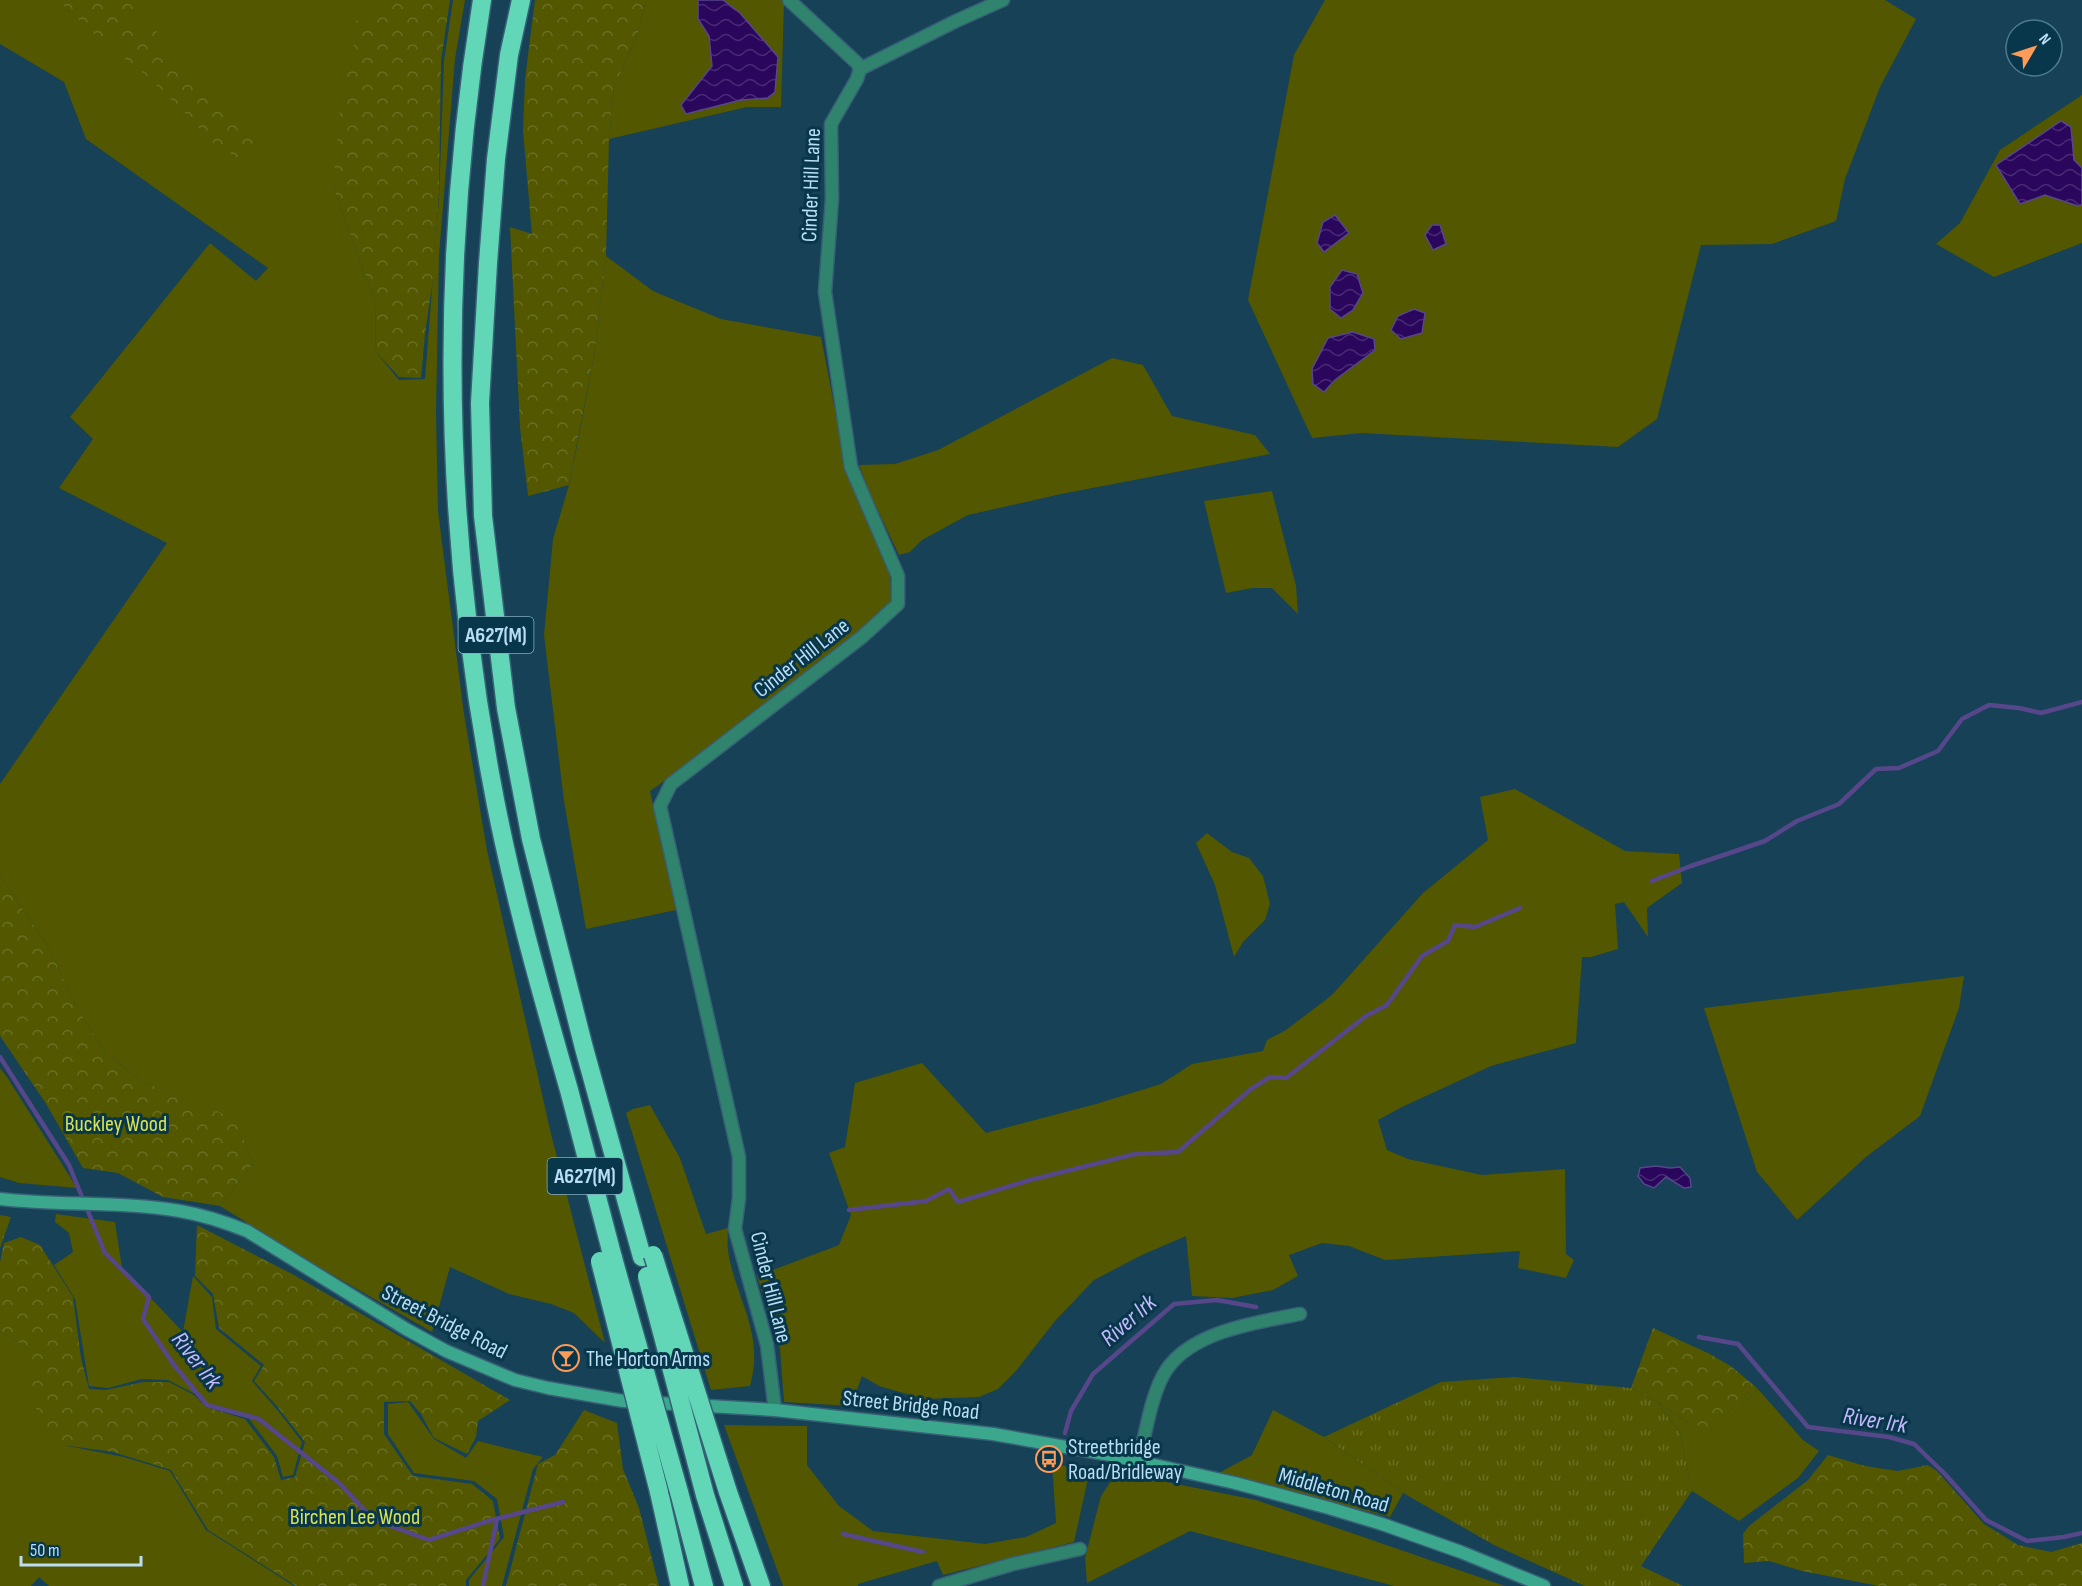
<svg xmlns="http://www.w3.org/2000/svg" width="2082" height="1586" font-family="'Sofia Sans Condensed',sans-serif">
	<defs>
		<pattern id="forest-crowns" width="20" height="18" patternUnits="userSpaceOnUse" patternTransform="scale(1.5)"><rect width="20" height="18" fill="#525700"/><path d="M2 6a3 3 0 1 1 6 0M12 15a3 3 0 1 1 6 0" fill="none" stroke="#696f26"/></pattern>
		<pattern id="park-tufts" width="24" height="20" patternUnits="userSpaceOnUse" patternTransform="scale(1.5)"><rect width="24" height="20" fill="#525700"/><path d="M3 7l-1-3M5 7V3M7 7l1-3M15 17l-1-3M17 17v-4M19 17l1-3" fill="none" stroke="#696f26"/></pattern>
		<pattern id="water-waves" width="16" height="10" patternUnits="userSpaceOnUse" patternTransform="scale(1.5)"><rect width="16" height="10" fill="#2b065d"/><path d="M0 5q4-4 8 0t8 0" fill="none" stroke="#482a75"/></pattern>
	</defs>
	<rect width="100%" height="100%" fill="#164156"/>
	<!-- grass -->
	<path fill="#525700" d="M0,0H389L333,187L375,302L376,352L399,380L425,379L439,198L444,61L453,0H465L455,59L439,255L436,412L438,511L464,714L487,850L551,1134L605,1343L574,1313L551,1304L509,1294L450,1267L432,1332L317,1266L220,1206L253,1164L236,1120L142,1081L105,1053L75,1004L49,948L0,876V784L167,543L59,488L93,439L70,417L210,243L256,281L268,268L86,139L64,82L0,44Z
		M646,0H781L784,3L781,107H747L609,139L614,88L638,33Z
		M1325,0H1885L1916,19L1880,87L1845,179L1836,221L1772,244L1701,245L1657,419L1618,447L1361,433L1312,438L1248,300L1294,55Z
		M2082,95V243L1994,277L1936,244L1960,223L2000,150Z
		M606,256L653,291L721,319L821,337L846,467L890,567L891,601L885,611L705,753L650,791L676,910L586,929L564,801L544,635L553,539L569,485L578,441L595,350Z
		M1112,358L1143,365L1172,416L1255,435L1270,454L1061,494L968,515L922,540L910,552L899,555L870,494L859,465L895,464L938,450Z
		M1272,491L1296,586L1298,614L1272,588H1252L1226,593L1204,501Z
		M1515,789L1625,851L1679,854L1682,883L1647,908L1648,937L1624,902L1615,904L1618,949L1591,957H1582L1576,1043L1491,1066L1402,1107L1378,1120L1387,1150L1408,1159L1482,1175L1565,1169L1566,1254L1574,1260L1566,1278L1518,1268L1520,1251L1385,1260L1349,1246L1322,1243L1289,1255L1298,1276L1273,1290L1232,1298L1192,1296L1186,1236L1142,1255L1094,1280L1055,1321L1016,1371L998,1389L979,1397L924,1399L879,1386L862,1376L851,1406L784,1402L780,1349L757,1276L839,1245L851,1215L829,1153L845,1147L855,1083L922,1063L986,1133L1096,1104L1161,1084L1192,1064L1263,1051L1267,1040L1286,1030L1332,995L1423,893L1488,840L1480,797Z
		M1207,833L1232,852L1249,858L1263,876L1270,904L1265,920L1243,942L1234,957L1215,885L1196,843Z
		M1964,976L1959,1008L1920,1116L1866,1157L1797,1220L1757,1172L1704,1008Z
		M0,1068L7,1077L77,1188L19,1183L0,1177Z
		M650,1105L680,1158L706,1234L728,1228C728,1235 727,1244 728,1251C736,1300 765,1333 750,1386L711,1390L626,1113L633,1109Z
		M56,1214L115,1222L122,1268L183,1332L193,1276L212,1297L216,1329L261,1366L252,1381L279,1412L302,1442L293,1475L283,1477L277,1456L247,1416L208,1406L197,1395L168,1380L142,1379L108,1388L89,1386L75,1299L54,1265L73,1252L69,1233L55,1222Z
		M0,1332L31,1350L63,1445L124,1457L170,1471L206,1530L294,1586H49L39,1577L31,1586H0Z
		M1758,1389L1803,1440L1819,1451L1798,1478L1739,1521L1692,1491L1680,1433L1657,1402L1690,1424L1731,1417Z
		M408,1402L434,1439L466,1458L478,1441L543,1457L533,1469L502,1586H469V1580L504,1537L497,1499L474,1481L414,1473L388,1434V1404Z
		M1273,1410L1324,1437L1403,1493L1390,1517L1217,1474L1252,1455Z
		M724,1425L807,1426V1465L839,1506L873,1531L985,1544L1026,1537L1056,1523L1052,1462L1089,1474L1074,1542L943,1575L937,1561L858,1584V1586H783Z
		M1117,1472L1256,1500L1505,1586H1394L1190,1531L1087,1583L1085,1558L1101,1496Z"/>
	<!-- forest -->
	<path fill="url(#forest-crowns)" d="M58,0H137L140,14L130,21L142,27L153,25L168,50L186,73L215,91L228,114L249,121L255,139L242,160L213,143L185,113L137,67L115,53L122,43L98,38Z
		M376,0H450L441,61L439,191L434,272L425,334L421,378L399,377L376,352L375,302L333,187L341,98L353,51L356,21L373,13Z
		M535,0H646L638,33L614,88L609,139L606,256L595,350L569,485L528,496L520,427L510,227L532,234L523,131L525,79Z
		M0,876L49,948L75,1004L105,1053L142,1081L236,1119L253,1164L220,1206L163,1197L118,1173L83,1168L45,1102L0,1036Z
		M197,1225L294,1275L510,1400L478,1421L476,1437L467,1454L434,1438L421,1414L410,1401L384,1402V1434L413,1476L472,1484L493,1501L500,1539L466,1580V1586H296L208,1530L171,1470L113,1452L63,1445L39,1421L27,1366L31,1350L0,1332V1262L4,1243L21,1237L40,1245L73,1297L81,1358L89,1389L106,1390L143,1382H169L194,1395L206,1407L245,1419L274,1457L281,1480L295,1477L305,1442L276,1405L254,1381L264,1365L219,1328L213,1294L195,1276Z
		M1653,1328L1710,1354L1732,1367L1758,1389L1731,1417L1707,1427L1690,1424L1657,1402L1631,1388Z
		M584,1410L617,1423L623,1469L639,1508L659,1586H506L538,1464L555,1455Z
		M1828,1455L1865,1466L1898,1471L1928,1465L1937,1471L1984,1524L2018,1545L2051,1552L2082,1543V1586H1879L1802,1571L1769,1561L1744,1563L1743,1534L1749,1526L1808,1480Z"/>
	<!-- park -->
	<path fill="url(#park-tufts)" d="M0,1215L11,1217L0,1248Z
		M1514,1377L1631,1388L1657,1402L1680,1433L1692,1491L1641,1566L1683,1586H1585L1494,1545L1403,1493L1324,1437L1441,1382Z"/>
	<!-- water -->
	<path fill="url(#water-waves)" stroke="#56478a" stroke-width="1.5" d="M698,0H723L740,13L778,57L775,92L768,98L741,100L686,114L681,105L712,66L709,36L698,19Z
		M2061,121L2071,127L2074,160L2082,168V205L2078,206L2045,195L2020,204L1996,165Z
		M1335,215L1349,233L1324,252L1317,243L1323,222Z
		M1432,225H1440L1446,244L1433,250L1425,235Z
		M1342,270L1357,274L1363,293L1353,310L1341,318L1330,309V287Z
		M1414,309L1425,313L1422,333L1401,339L1391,330L1398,316Z
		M1353,332L1374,339L1375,350L1335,380L1324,392L1313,384L1312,369L1328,338Z
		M1656,1166L1670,1168L1680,1167L1690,1178L1691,1187L1684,1188L1666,1177L1654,1188L1644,1184L1638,1176L1640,1168Z"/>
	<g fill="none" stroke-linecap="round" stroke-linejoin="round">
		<!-- stream -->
		<path stroke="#56478a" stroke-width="4.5" d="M1652,881L1691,866L1765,841L1797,821L1839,804L1876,769L1899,768L1938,751L1962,719L1989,705L2019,708L2041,713L2082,702
			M0,1057L69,1165L105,1253L149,1297L143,1319L174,1365L207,1405L259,1419L338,1482L374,1520L429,1540L492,1520L563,1502
			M849,1210L926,1201L949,1189L958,1202L1030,1180L1135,1154L1178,1152L1251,1089L1270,1077L1286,1078L1366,1016L1387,1005L1422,956L1448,941L1455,925L1475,927L1520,908
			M1699,1337L1738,1344L1808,1427L1889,1437L1914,1444L1944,1473L1986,1520L2027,1541L2064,1537L2082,1533
			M1065,1433L1071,1411L1093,1374L1174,1304L1217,1300L1256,1307
			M843,1534L923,1552
			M483,1586L497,1519"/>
		<defs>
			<path id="street" d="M789,0L857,63L860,69
				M775,1410L767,1345L735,1229L739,1198V1157L660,806L671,784L862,637L898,604V576L851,467L825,292L832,199L831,124L857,79L860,69L956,21L1003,0
				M1139,1461C1145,1435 1152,1390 1167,1369C1193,1331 1258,1322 1300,1314
				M939,1586L1013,1564L1080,1549"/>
			<path id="secondary" d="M0,1199C60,1206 120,1201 180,1211C203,1215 225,1222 247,1231L406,1329L446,1351L515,1380L548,1388L623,1401L775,1410L993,1434L1105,1454L1235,1483L1329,1508L1382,1524L1461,1552L1544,1586"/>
			<path id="highway" d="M482,0C440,258 443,516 490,773C509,880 539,985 569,1090C584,1146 598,1202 613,1258
				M521,0L509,55L496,159L488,263L480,403L483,516L506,708L531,839L584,1048L642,1257
				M659,1492L680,1586
				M679,1492L704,1586
				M728,1492L761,1586
				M705,1495L734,1586"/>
		</defs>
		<!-- street casing -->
		<use href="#street" stroke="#376076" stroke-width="15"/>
		<!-- secondary casing -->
		<use href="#secondary" stroke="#376076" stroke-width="15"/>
		<!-- highway casing -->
		<use href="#highway" stroke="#376076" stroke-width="21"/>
		<!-- street -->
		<use href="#street" stroke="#30846e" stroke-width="12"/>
		<!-- secondary -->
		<use href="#secondary" stroke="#3ba78c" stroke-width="12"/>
		<!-- highway -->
		<use href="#highway" stroke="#61d7b7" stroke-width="18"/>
		<defs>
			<path id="highway-bridge" d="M653,1255L728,1492
				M613,1258L679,1492
				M600,1261L659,1492
				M647,1276L705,1495"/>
		</defs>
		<!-- highway-bridge casing -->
		<use href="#highway-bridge" stroke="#376076" stroke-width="21" stroke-linecap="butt"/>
		<!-- highway-bridge -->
		<use href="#highway-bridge" stroke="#61d7b7" stroke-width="18"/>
	</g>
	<!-- icons -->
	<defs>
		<symbol id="bar-ring" viewBox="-11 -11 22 22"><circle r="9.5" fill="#08364b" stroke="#fe9b58" stroke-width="1.5"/><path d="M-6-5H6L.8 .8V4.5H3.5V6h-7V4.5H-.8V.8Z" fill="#fe9b58"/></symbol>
		<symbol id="bus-ring" viewBox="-11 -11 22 22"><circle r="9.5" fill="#08364b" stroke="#fe9b58" stroke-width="1.5"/><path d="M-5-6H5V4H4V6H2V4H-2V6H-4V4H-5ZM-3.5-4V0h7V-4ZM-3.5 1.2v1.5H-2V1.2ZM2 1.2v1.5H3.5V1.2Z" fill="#fe9b58"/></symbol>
	</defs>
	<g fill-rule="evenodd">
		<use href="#bar-ring" x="551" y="1343" width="30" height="30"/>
		<use href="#bus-ring" x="1034" y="1444" width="30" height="30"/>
	</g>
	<g text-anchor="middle" stroke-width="6" stroke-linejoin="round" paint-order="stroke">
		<!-- shield labels -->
		<g fill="#08364b" stroke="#84acc1" stroke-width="1.5">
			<rect x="458.5" y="617" width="75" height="36" rx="4.5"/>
			<rect x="547.5" y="1158" width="75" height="36" rx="4.5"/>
		</g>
		<g font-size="21" font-weight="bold" fill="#b9def4">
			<text x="496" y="642">A627(M)</text>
			<text x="585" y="1183">A627(M)</text>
		</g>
		<!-- street labels -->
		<g font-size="22" fill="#b9def4" stroke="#08364b">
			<text transform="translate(810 185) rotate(-88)" y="8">Cinder Hill Lane</text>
			<text transform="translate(801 657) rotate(-38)" y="8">Cinder Hill Lane</text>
			<text transform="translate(772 1287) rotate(76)" y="8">Cinder Hill Lane</text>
			<text transform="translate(445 1321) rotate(27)" y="8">Street Bridge Road</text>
			<text transform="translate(911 1404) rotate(6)" y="8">Street Bridge Road</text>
			<text transform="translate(1334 1489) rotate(16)" y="8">Middleton Road</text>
		</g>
		<!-- park labels -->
		<g font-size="22" fill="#dae453" stroke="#08364b">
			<text x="116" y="1131">Buckley Wood</text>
			<text x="355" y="1524">Birchen Lee Wood</text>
		</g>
		<!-- poi labels -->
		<g font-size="22" fill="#b9def4" stroke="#08364b" text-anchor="start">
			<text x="586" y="1366">The Horton Arms</text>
			<text x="1068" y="1454">Streetbridge<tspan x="1068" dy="25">Road/Bridleway</tspan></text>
		</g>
		<!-- water labels -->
		<g font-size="24" font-style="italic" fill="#c6b8fe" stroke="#08364b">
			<text transform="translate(1128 1320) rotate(-41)" y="8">River Irk</text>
			<text transform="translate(197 1360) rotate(52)" y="8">River Irk</text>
			<text transform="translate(1875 1420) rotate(9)" y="8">River Irk</text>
		</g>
	</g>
	<!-- north arrow -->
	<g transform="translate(2034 48) rotate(51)"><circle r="28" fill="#08364b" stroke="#4f798f" stroke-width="1.5"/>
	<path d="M0-4.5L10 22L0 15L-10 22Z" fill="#fe9b58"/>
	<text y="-9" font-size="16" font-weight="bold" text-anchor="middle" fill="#b9def4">N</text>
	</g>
	<!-- scale -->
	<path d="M21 1556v9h120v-9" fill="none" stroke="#b9def4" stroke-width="3"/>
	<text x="30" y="1556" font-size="18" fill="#b9def4" stroke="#08364b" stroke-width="4.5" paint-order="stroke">50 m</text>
</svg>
